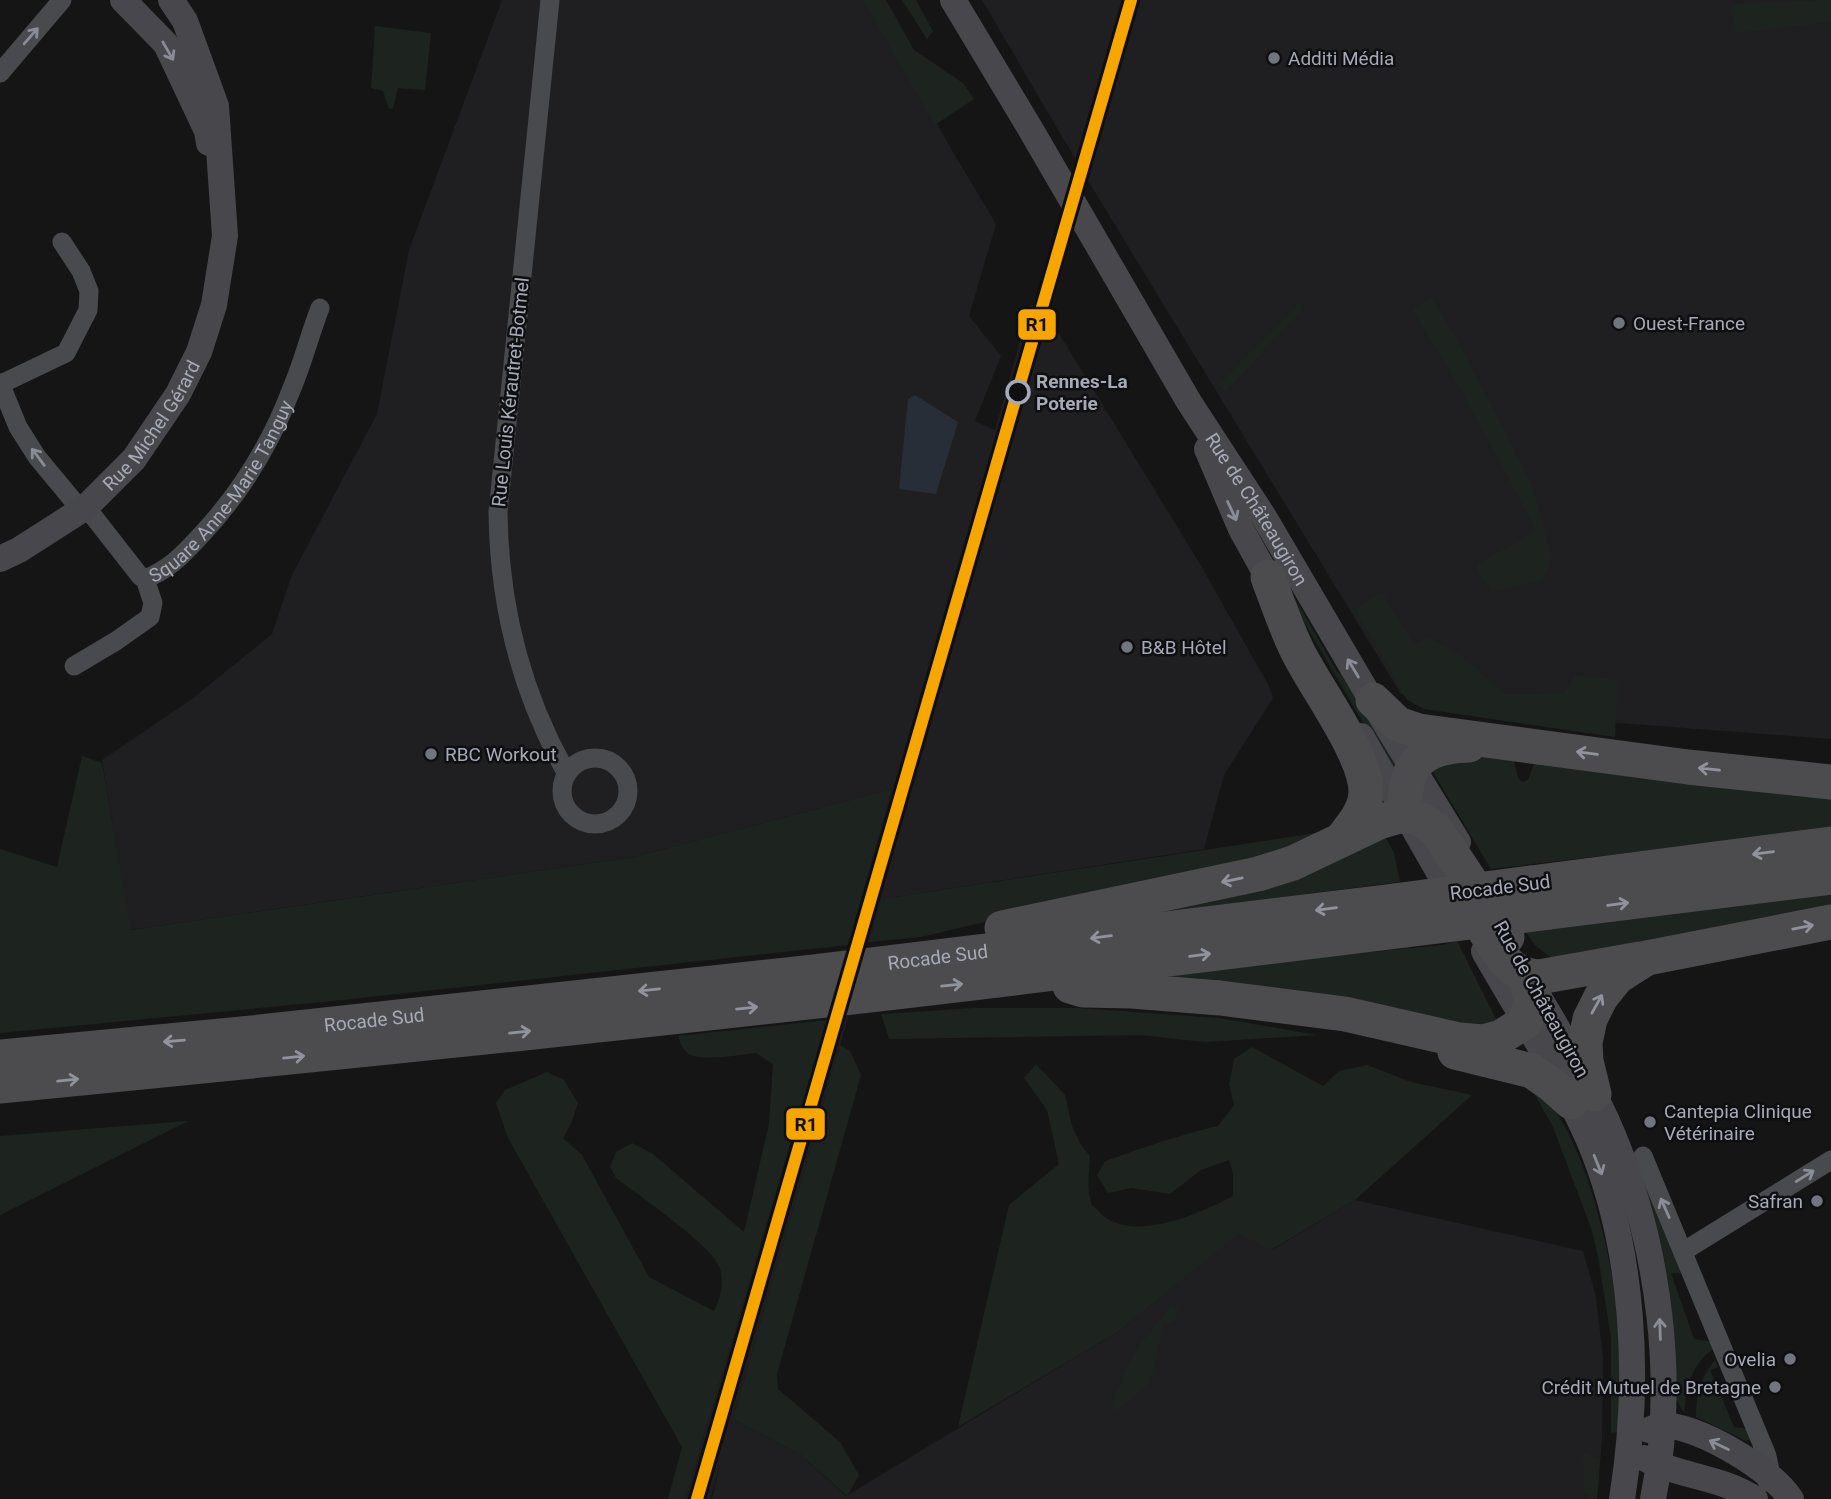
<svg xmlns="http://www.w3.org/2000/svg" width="1831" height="1499" font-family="Roboto,sans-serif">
	<rect width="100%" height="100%" fill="#151515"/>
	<!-- built -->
	<path fill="#1f1f21" d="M502,0H870L950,147L996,224L969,316L1001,356L975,421L995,430L1030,306L1034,304L1058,230L1070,244L1049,317L1200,564L1269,686L1273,698L1224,775L1204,849L882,899L869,942L848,945L892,789L634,857L130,930L102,760L192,699L272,634L292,575L377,414L409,250Z
		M982,0H1831V739L1606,722L1465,706L1401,694L1090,184Z
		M848,1017L733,1419L801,1455L846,1496L1119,1331L1239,1233L1272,1250L1355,1200L1583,1251L1596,1297L1603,1358L1602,1439L1597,1499H712L720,1464L710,1499H685L827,1020Z"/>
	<!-- green -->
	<path fill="#1d241f" d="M863,0H886L914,50L963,83L974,99L935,125Z
		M902,0H916L933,31L927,39Z
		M1831,0V22L1735,33L1731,4Z
		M375,26L431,33L425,90L398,88L393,108L389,109L383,91L371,88Z
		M1432,298L1465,354L1534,490L1552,559L1543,579L1491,592L1476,566L1536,530L1459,386L1412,309Z
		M1299,302L1304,309L1225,392L1219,384Z
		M1280,573L1338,673L1349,676L1405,767L1396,779L1276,574Z
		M1382,592L1414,645L1429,637L1462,656L1506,695L1564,693L1575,675L1618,680L1615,737L1424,709L1406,699L1355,609Z
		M82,756L102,763L131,930L634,857L892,789L848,945L323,1002L0,1033V849L57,867Z
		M1440,756L1513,757L1518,778L1522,782L1528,780L1534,763L1831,788V829L1491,869L1428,764Z
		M1329,831L1292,850L921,937L869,942L882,899Z
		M1382,831L1394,853L1400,882L1123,917Z
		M1831,893V915L1562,966L1535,945L1526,932Z
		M1457,941L1501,1029L1492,1033L1171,976L1237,965L1442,945Z
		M974,1008H1078L1219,1018L1317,1035L1205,1042L1140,1035L889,1039L881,1014Z
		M827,1020L685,1499H668L682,1447L508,1138L496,1103L505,1090L547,1072L564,1080L578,1103L571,1124L563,1138L582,1155L649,1277L714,1311C721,1297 724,1284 720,1268C714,1247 637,1194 616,1178L610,1167L616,1152L632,1143L653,1154L744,1232L769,1124L773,1064L756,1053C740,1055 705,1061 691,1055C683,1052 680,1043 678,1036Z
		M840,1045L850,1051L861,1075L777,1374L778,1389L840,1442L859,1475L847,1496L801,1455L733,1419Z
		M1252,1047L1323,1086L1339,1071L1367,1065L1411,1082L1472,1095L1355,1200L1271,1250L1239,1234L1119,1331L958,1427L1009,1205L1059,1164L1047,1110L1024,1078L1036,1064L1065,1095L1072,1126L1081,1145L1090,1156C1089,1170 1086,1191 1092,1205C1093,1206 1099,1211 1100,1213C1132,1244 1199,1214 1233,1196V1173L1229,1160L1201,1170L1170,1194L1131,1188L1108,1193L1097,1175L1105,1161C1143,1148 1179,1135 1218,1126L1234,1105L1229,1084L1234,1059Z
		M1526,1079C1535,1088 1545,1097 1552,1106C1591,1160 1615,1270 1620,1336C1622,1368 1619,1401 1618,1432L1611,1433V1338L1598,1256L1591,1228L1553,1127Z
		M188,1121L0,1215V1136Z
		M1645,1176L1685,1274L1671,1273L1694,1339L1713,1342V1349C1691,1365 1687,1387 1684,1413L1673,1394L1638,1178Z
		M1171,1306L1178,1309L1175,1320L1171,1323H1164L1163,1325L1154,1370L1148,1384L1118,1410L1114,1409L1112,1403L1128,1365L1141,1343Z
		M1715,1360L1718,1367L1710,1370L1734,1427L1748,1429L1751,1439L1746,1441L1696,1417C1697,1392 1699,1380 1715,1360Z
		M1583,1451L1600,1460L1597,1499L1589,1498V1495L1584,1493Z"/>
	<!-- water -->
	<path fill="#282e37" d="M915,395L958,422L936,494L899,489L908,399Z"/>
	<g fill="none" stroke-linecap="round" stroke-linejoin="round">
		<!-- street -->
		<g stroke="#494a4e" stroke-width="19">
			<path d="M550,0L498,512C499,605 521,693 567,774"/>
			<path d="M0,73L62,0"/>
			<path d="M0,383L18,427L37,457L81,510"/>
			<path d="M1,384L66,353L88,310L89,291L81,271L62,242"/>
			<path id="s1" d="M86,507L140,576L145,579C172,568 184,553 203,533C241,492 272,441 292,388C303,362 310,334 320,308"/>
			<path d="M74,666L116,641L150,617L153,603L145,579"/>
			<circle cx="595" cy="791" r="33"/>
			<path d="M1643,1156L1767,1456L1771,1476L1767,1482"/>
			<path d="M1684,1251L1831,1160"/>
		</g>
		<!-- secondary -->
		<g stroke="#48484c" stroke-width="26">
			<path d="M123,0L166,44L207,131L209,143"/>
			<path id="s2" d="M953,0L1031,130L1189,402L1264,517L1388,728L1458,842"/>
			<path d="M1207,449L1241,529L1277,594"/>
			<path id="s3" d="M0,559L19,550L86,507L134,459L178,394L199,352L214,305L225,236L216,106L185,21L171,0"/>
			<path d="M1361,736L1460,909"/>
			<path d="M1484,951C1519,1013 1559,1073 1588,1138C1635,1247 1641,1382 1622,1499"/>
			<path d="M1530,982C1559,1032 1591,1082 1613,1135C1659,1246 1677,1382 1653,1499"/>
			<path d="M1649,1430C1654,1428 1659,1425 1664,1425C1702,1428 1770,1468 1791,1499"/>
			<path d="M1644,1458C1679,1477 1720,1476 1755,1499"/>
		</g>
		<!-- highway -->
		<g stroke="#4c4c4f" stroke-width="35">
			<path d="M1268,577C1277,601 1285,625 1296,648C1313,685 1367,754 1366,793C1365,812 1352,826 1341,840"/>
			<path d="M1373,700L1398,724L1419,731L1688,767L1831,782"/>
			<path d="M1406,815C1401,767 1420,746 1469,745"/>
			<path d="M1531,883L1831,844"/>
			<path d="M1550,912L1831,877"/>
			<path d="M1479,922C1497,947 1505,975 1539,977L1640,959"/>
			<path d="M1002,928L1258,874L1293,863L1379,822L1396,817L1406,815L1422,820L1437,831L1507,937"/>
			<path d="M1070,986L1083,990L1132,991L1220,998L1345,1014L1459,1040L1483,1042L1501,1037L1525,1022L1531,1003L1527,976"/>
			<path d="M1455,1052L1532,1071L1552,1085L1571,1102"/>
			<path id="s4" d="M0,1057L242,1034L814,972L1394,901"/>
			<path d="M0,1086C346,1052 693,1017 1039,975C1161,961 1283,945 1406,930"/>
			<path d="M1594,1094L1586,1061L1585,1043L1590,1019L1601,997L1617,977L1647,958L1831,922"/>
		</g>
		<!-- highway-bridge -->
		<path stroke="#4c4c4f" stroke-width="35" d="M1394,901L1531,883
			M1406,930L1550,912"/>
		<defs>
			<path id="rail-1" d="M697,1499L1131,0"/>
		</defs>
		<!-- rail-1 casing -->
		<use href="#rail-1" stroke="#0f0f11" stroke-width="18"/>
		<!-- rail-1 -->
		<use href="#rail-1" stroke="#f7a600" stroke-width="12"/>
	</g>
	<!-- one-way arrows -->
	<defs><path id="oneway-shaft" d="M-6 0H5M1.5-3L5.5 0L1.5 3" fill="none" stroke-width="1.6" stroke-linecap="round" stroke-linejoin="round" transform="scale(1.75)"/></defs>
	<g stroke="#8a8c97">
		<use href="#oneway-shaft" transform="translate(31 36) rotate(-49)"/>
		<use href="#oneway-shaft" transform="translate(38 457) rotate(-127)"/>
		<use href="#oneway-shaft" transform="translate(1805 1176) rotate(-32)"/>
		<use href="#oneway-shaft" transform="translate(1665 1208) rotate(-114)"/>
	</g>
	<g stroke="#8a8c96">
		<use href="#oneway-shaft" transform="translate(168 51) rotate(60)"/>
		<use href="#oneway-shaft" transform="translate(1232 511) rotate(65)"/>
		<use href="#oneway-shaft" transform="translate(1353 668) rotate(-121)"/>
		<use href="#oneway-shaft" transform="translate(1598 1165) rotate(68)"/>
		<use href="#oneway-shaft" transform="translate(1660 1329) rotate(-92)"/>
		<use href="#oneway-shaft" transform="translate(1719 1445) rotate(-154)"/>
	</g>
	<g stroke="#90929c">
		<use href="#oneway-shaft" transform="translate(1587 753) rotate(-173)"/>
		<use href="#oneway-shaft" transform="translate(1709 769) rotate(-174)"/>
		<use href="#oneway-shaft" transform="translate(1763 853) rotate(173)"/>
		<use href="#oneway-shaft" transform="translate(1232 880) rotate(168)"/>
		<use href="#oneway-shaft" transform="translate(1618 904) rotate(-7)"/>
		<use href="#oneway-shaft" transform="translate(1326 909) rotate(173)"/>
		<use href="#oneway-shaft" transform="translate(1803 927) rotate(-11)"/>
		<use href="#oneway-shaft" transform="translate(1101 937) rotate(173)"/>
		<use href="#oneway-shaft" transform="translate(1200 955) rotate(-7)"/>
		<use href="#oneway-shaft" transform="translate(952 985) rotate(-6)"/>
		<use href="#oneway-shaft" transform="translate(649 990) rotate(174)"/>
		<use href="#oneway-shaft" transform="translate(1597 1004) rotate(-61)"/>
		<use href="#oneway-shaft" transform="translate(747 1008) rotate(-6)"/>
		<use href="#oneway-shaft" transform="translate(520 1032) rotate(-6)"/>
		<use href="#oneway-shaft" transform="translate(174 1041) rotate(175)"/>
		<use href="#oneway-shaft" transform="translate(294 1057) rotate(-6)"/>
		<use href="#oneway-shaft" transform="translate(68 1080) rotate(-6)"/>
	</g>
	<!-- markers -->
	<g fill="#73757e" stroke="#0f0f11" stroke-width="2.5">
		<circle cx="1274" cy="58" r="7"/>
		<circle cx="1619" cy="323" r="7"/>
		<circle cx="1127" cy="647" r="7"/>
		<circle cx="431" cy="754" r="7"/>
		<circle cx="1650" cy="1122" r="7"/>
		<circle cx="1817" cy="1201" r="7"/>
		<circle cx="1790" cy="1359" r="7"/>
		<circle cx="1775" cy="1387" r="7"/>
	</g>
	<circle fill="#0f0f11" stroke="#a6a9b6" stroke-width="3.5" cx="1018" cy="392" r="11"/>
	<g text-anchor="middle" stroke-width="5" stroke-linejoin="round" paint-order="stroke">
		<!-- poi labels -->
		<g font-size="19" fill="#a6a9b6" stroke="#0f0f11" text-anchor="start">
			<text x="1288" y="65">Additi Média</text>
			<text x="1633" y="330">Ouest-France</text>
			<text x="1141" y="654">B&amp;B Hôtel</text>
			<text x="445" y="761">RBC Workout</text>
			<text x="1664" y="1118">Cantepia Clinique<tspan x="1664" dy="22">Vétérinaire</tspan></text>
			<text x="1803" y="1208" text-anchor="end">Safran</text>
			<text x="1776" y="1366" text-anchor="end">Ovelia</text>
			<text x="1761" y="1394" text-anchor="end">Crédit Mutuel de Bretagne</text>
		</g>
		<!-- stop labels -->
		<g font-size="19" font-weight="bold" fill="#a6a9b6" stroke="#0f0f11" text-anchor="start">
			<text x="1036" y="388">Rennes-La<tspan x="1036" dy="22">Poterie</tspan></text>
		</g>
		<!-- street labels -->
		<g font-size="19" fill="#a6a9b6" stroke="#0f0f11">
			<text transform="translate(510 392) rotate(-84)" y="7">Rue Louis Kérautret-Botmel</text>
			<text dy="7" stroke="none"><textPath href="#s3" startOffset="206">Rue Michel Gérard</textPath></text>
			<text dy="7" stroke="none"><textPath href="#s1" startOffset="212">Square Anne-Marie Tanguy</textPath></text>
			<text dy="7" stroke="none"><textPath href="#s2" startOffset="593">Rue de Châteaugiron</textPath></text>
			<text transform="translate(1500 887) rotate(-7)" y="7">Rocade Sud</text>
			<text dy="7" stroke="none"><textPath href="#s4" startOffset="943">Rocade Sud</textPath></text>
			<text transform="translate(1542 999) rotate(61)" y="7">Rue de Châteaugiron</text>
			<text dy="7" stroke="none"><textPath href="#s4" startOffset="376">Rocade Sud</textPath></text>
		</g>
	</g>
	<g stroke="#0f0f11" stroke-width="2.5">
		<rect x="1017" y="308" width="40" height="33" rx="7" fill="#f7a600"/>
		<rect x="785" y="1107" width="41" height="34" rx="7" fill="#f7a600"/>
	</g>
	<g font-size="19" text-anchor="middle" font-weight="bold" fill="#111">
		<text x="1037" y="331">R1</text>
		<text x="806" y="1131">R1</text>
	</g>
</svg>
